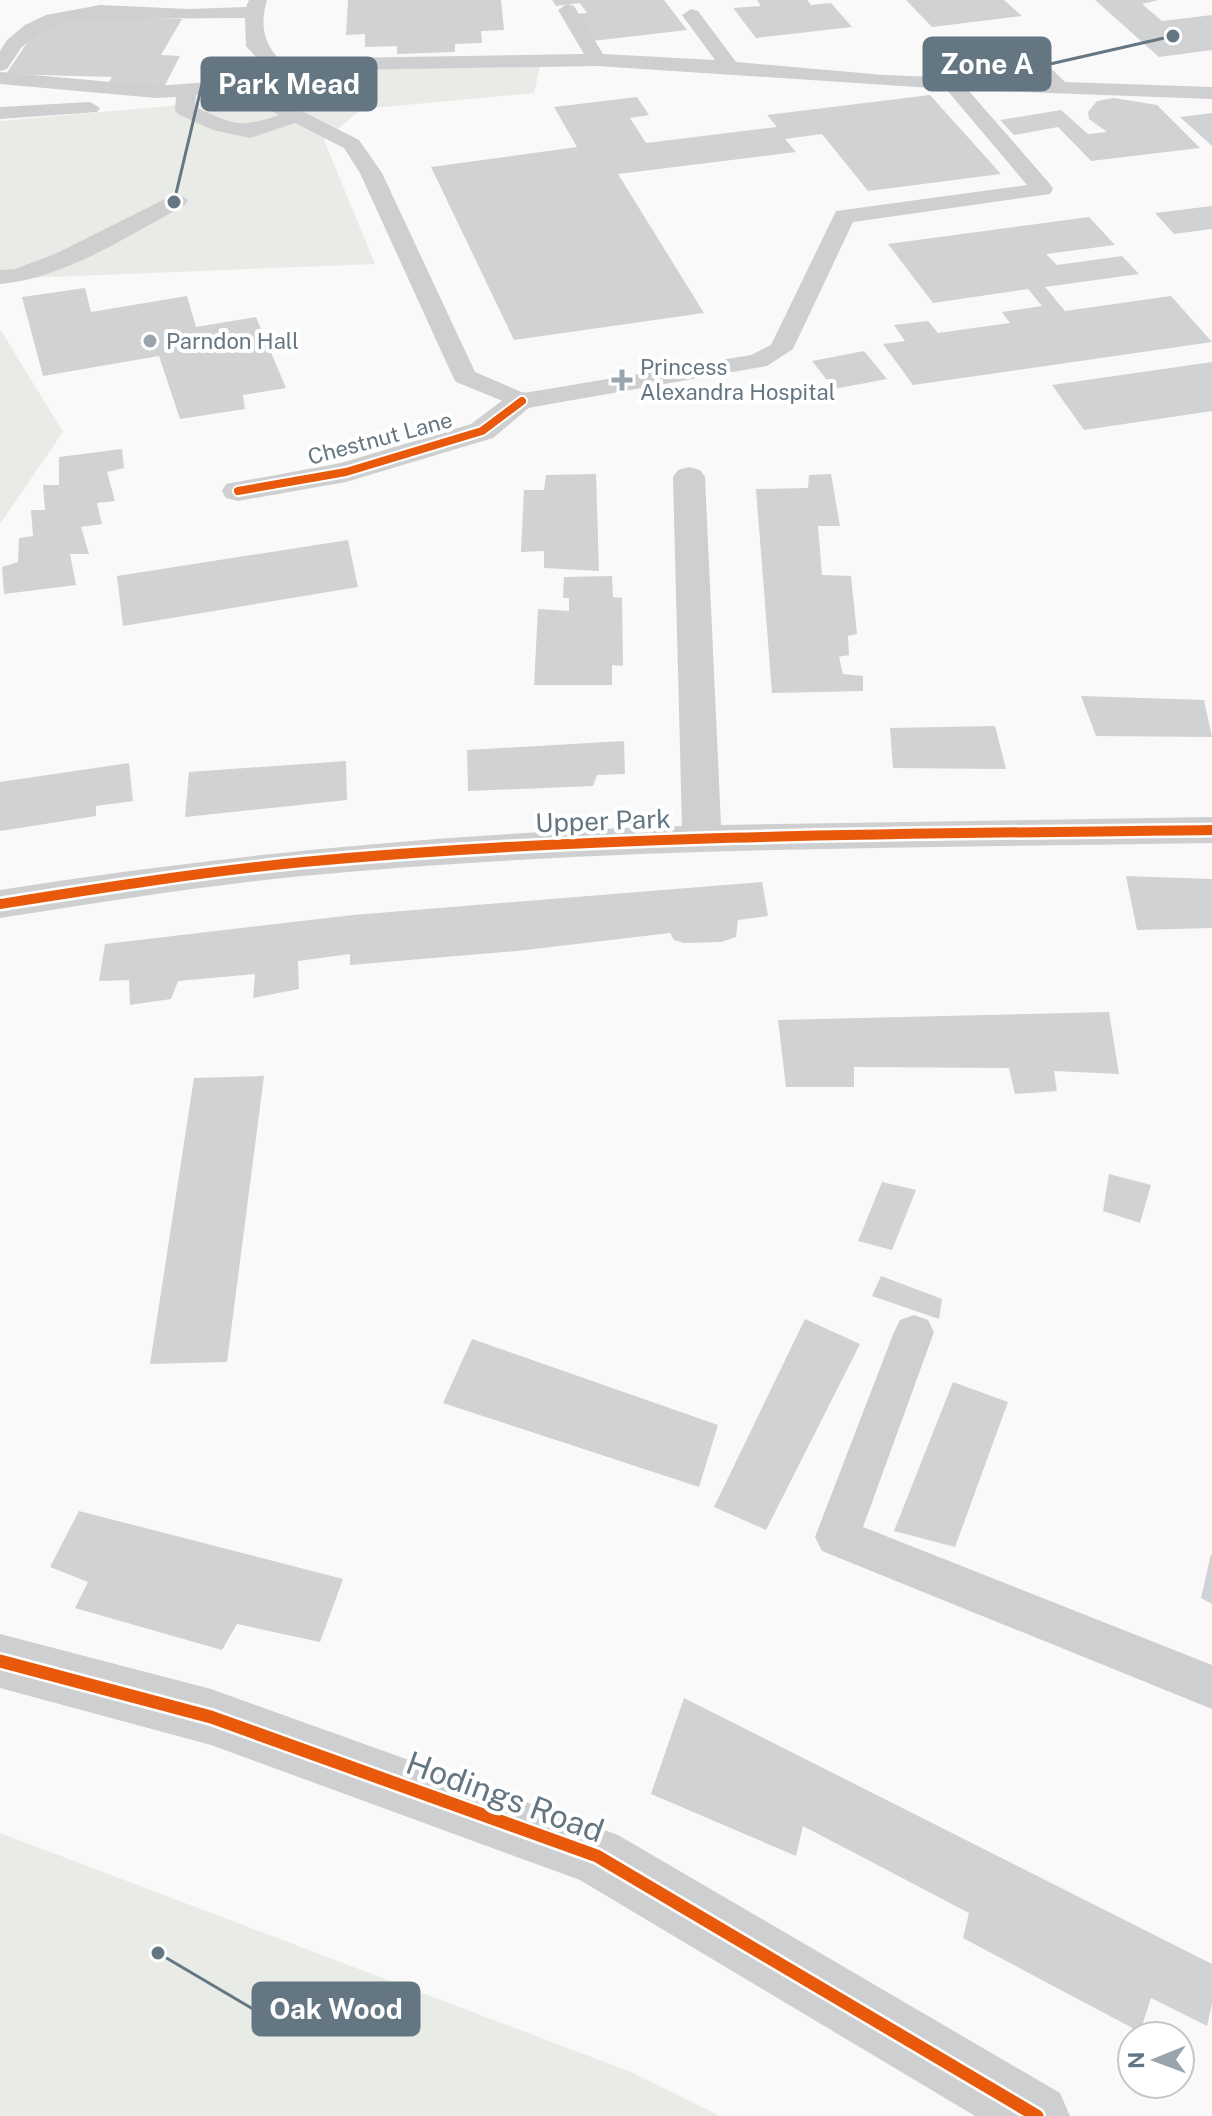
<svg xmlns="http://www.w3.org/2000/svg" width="1212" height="2116" font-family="'Public Sans',sans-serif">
	<rect width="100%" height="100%" fill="#f9f9f9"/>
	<!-- green -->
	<path fill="#e8ebe6" d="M540,67L534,93L362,109L324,140L375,264L0,279V121L316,93L342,68Z
		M0,329L63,432L0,524Z
		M0,1833L631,2072L720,2116H0Z"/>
	<!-- building -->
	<path fill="#d0d2d3" d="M348,0H501L504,30L481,31L482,43L455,44V52L397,54V46L365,47V34L346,35Z
		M552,0H664L687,30L592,41L573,14L587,13L580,3L556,6Z
		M757,0H807L811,5L831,3L852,27L756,38L733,8L761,6Z
		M906,0H1004L1022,16L932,27Z
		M1095,0H1158L1142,4L1162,21L1212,15V50L1159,57Z
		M46,15L182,19L161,55L180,56L163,89L106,87L112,77L6,74Z
		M930,95L1001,174L868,191L822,134L785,139L796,152L618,174L704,313L514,340L431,167L577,147L554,107L637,97L649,115L630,118L646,143L777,127L767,115Z
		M1114,98L1157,105L1200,148L1091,161L1058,127L1014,135L1000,120L1061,110L1088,134L1107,132L1089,119L1088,112L1097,101Z
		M1212,113V146L1180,117Z
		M1212,206V229L1174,234L1155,213Z
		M1089,217L1115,245L1046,254L1057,265L1122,256L1139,274L1045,287L1065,311L1171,296L1212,342L913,385L883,344L905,341L894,325L928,321L938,333L1010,323L1002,312L1042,306L1028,289L933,303L888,244Z
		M85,288L91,312L187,296L196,327L256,317L286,388L243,395L245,409L180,419L159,356L43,376L22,297Z
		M864,351L887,379L834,389L812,361Z
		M1212,362V411L1084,430L1052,385Z
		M122,449L124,468L107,472L115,501L97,503L102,524L81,527L89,554H70L76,585L4,594L2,567L18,562L19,538L33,536L31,510H45L43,485H59V457Z
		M596,474L599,571L544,568V551L521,552L524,490H544L546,475Z
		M831,474L840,526H818L822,575L851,576L857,634L848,636L849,655L839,657L843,674L863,676V691L772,693L756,489L808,488L809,475Z
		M348,540L358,587L123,626L117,576Z
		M612,576L613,597L622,598L623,666L612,665V685H534L538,609L569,611V598H563L564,577Z
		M1081,696L1204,700L1212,737L1096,736Z
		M995,726L1006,769L893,768L890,728Z
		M624,741L625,774L597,775L593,786L468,791L467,750Z
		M346,761L347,800L185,817L189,772Z
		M129,763L133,801L96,806V816L0,831V782Z
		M1126,876L1212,879V928L1137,930Z
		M762,882L768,916L738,920L736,937L721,942L684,943L674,940L670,933L517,951L350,965V954L298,961L299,989L253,998L255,974L178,981L171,999L130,1005L129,980L99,981L105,944L353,915Z
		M1109,1012L1119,1074L1054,1071L1057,1091L1015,1094L1009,1068L854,1067V1087H786L778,1020Z
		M264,1076L227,1362L150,1364L194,1078Z
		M1109,1174L1151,1185L1140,1223L1103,1211Z
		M882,1182L916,1190L892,1250L858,1241Z
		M881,1276L942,1299L939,1319L872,1296Z
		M805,1319L860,1344L766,1530L714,1507Z
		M472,1339L718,1425L699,1487L443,1403Z
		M953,1382L1008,1402L955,1547L894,1531Z
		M79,1511L343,1579L320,1642L237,1624L222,1650L75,1608L88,1582L50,1567Z
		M1211,1554L1212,1555V1604L1201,1598Z
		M684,1698L1212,1964V2003L1207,2026L1151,1998L1140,2032L963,1938L969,1913L803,1826L796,1856L651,1794Z"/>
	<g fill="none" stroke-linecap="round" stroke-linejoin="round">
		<!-- service -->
		<path fill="#cecfd0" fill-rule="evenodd" d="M249,0H267C260,23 263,42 279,59L584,54L558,10L567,4L574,6L603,54L715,60L682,15L691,9L698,11L736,62L884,75L1041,81L1006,45L1016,39L1023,41L1065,82L1212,87V99L968,90L1050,184L1053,189L1050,194L853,222L793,349L767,366L522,409L456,382L453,377L360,173L344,148L295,123L250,138L213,130L178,114L175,110L176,97L156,98L0,84V72L156,86L250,79L263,65L246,46L245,18L76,19L39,33L21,48L7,69L0,71V51L7,40L25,25L46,15L100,5L188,9L246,7ZM597,66L946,89L1027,185L836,211L771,345L751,355L524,393L475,372L382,173L359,140L270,95L269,83L279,71ZM249,92L254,102L279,115C239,129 233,124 195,107L196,95Z
			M90,102L100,108L97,112L0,119V107Z
			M177,193L188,200L185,205C127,236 66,278 0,284V270L15,269L55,254Z
			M914,1315L928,1320L934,1332L863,1527L1212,1665V1709L822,1551L815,1537L894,1332L900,1320Z"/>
		<!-- minor -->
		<path fill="#cecfd0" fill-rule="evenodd" d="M522,392L533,394L537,401L493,438L346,482L238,501L226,498L222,491L226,484L341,463L471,424L511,394Z
			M689,467L700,470L705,477L721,825L1212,817V843C909,848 605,847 302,876C201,886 101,902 0,918V890C226,854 453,833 682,826L673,477L678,470Z
			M0,1634L211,1689L618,1835L1060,2093L1070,2116H975L580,1880L211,1745L0,1688Z"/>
		<defs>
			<path id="cycleway-far2" d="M238,491L346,472L482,431L522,401"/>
			<path id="cycleway-far1" d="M0,904C101,888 201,872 303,862C605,834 909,834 1212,830"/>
			<path id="cycleway" d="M0,1661L211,1717L597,1856L1037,2116"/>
		</defs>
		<!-- cycleway-far2 casing -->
		<use href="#cycleway-far2" stroke="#fff" stroke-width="12"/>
		<!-- cycleway-far1 casing -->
		<use href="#cycleway-far1" stroke="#fff" stroke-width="15"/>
		<!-- cycleway casing -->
		<use href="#cycleway" stroke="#fff" stroke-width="18"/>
		<!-- cycleway-far2 -->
		<use href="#cycleway-far2" stroke="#e8590c" stroke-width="8"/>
		<!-- cycleway-far1 -->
		<use href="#cycleway-far1" stroke="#e8590c" stroke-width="10"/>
		<!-- cycleway -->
		<use href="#cycleway" stroke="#e8590c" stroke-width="13"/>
	</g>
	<!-- markers -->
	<g fill="#99a4ac" stroke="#fff" stroke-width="3">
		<circle cx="150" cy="341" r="8"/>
		<path d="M618 368h8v8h8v8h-8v8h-8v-8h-8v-8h8z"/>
	</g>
	<g text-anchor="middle" stroke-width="8" stroke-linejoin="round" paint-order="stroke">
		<!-- far-poi labels -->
		<g font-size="22" fill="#657683" stroke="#fff" text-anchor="start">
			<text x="166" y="349">Parndon Hall</text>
			<text x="640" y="375">Princess<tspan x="640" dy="25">Alexandra Hospital</tspan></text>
		</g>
		<!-- far-street labels -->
		<g font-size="22" fill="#657683" stroke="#fff">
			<text transform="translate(380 438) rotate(-15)" y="8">Chestnut Lane</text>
		</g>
		<!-- street labels -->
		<g font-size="26" fill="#657683" stroke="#fff">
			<text transform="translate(603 821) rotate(-2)" y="9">Upper Park</text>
		</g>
		<!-- near-street labels -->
		<g font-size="32" fill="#657683" stroke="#fff">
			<text transform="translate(505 1797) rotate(20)" y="11">Hodings Road</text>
		</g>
	</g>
	<!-- callouts -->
	<path fill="none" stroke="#657683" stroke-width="3" d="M1173 36L1050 64M174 202L202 84M158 1953L253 2009"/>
	<g fill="#657683" stroke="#fff" stroke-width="3">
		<circle cx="1173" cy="36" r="8"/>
		<circle cx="174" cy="202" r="8"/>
		<circle cx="158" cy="1953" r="8"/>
	</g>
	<g fill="#657683" stroke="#657683" stroke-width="3">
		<rect x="924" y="38" width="126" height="52" rx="8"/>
		<rect x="202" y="58" width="174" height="52" rx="8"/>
		<rect x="253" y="1983" width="166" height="52" rx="8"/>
	</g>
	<g font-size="28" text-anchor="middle" font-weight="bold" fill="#fff">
		<text x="987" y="74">Zone A</text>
		<text x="289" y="94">Park Mead</text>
		<text x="336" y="2019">Oak Wood</text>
	</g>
	<!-- north arrow -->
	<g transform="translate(1156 2060) rotate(269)"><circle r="38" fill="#ffffff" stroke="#c1c8cd" stroke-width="2"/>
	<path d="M0-6L14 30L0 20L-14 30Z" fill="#99a4ac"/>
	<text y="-12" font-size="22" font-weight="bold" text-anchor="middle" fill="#657683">N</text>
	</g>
</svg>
